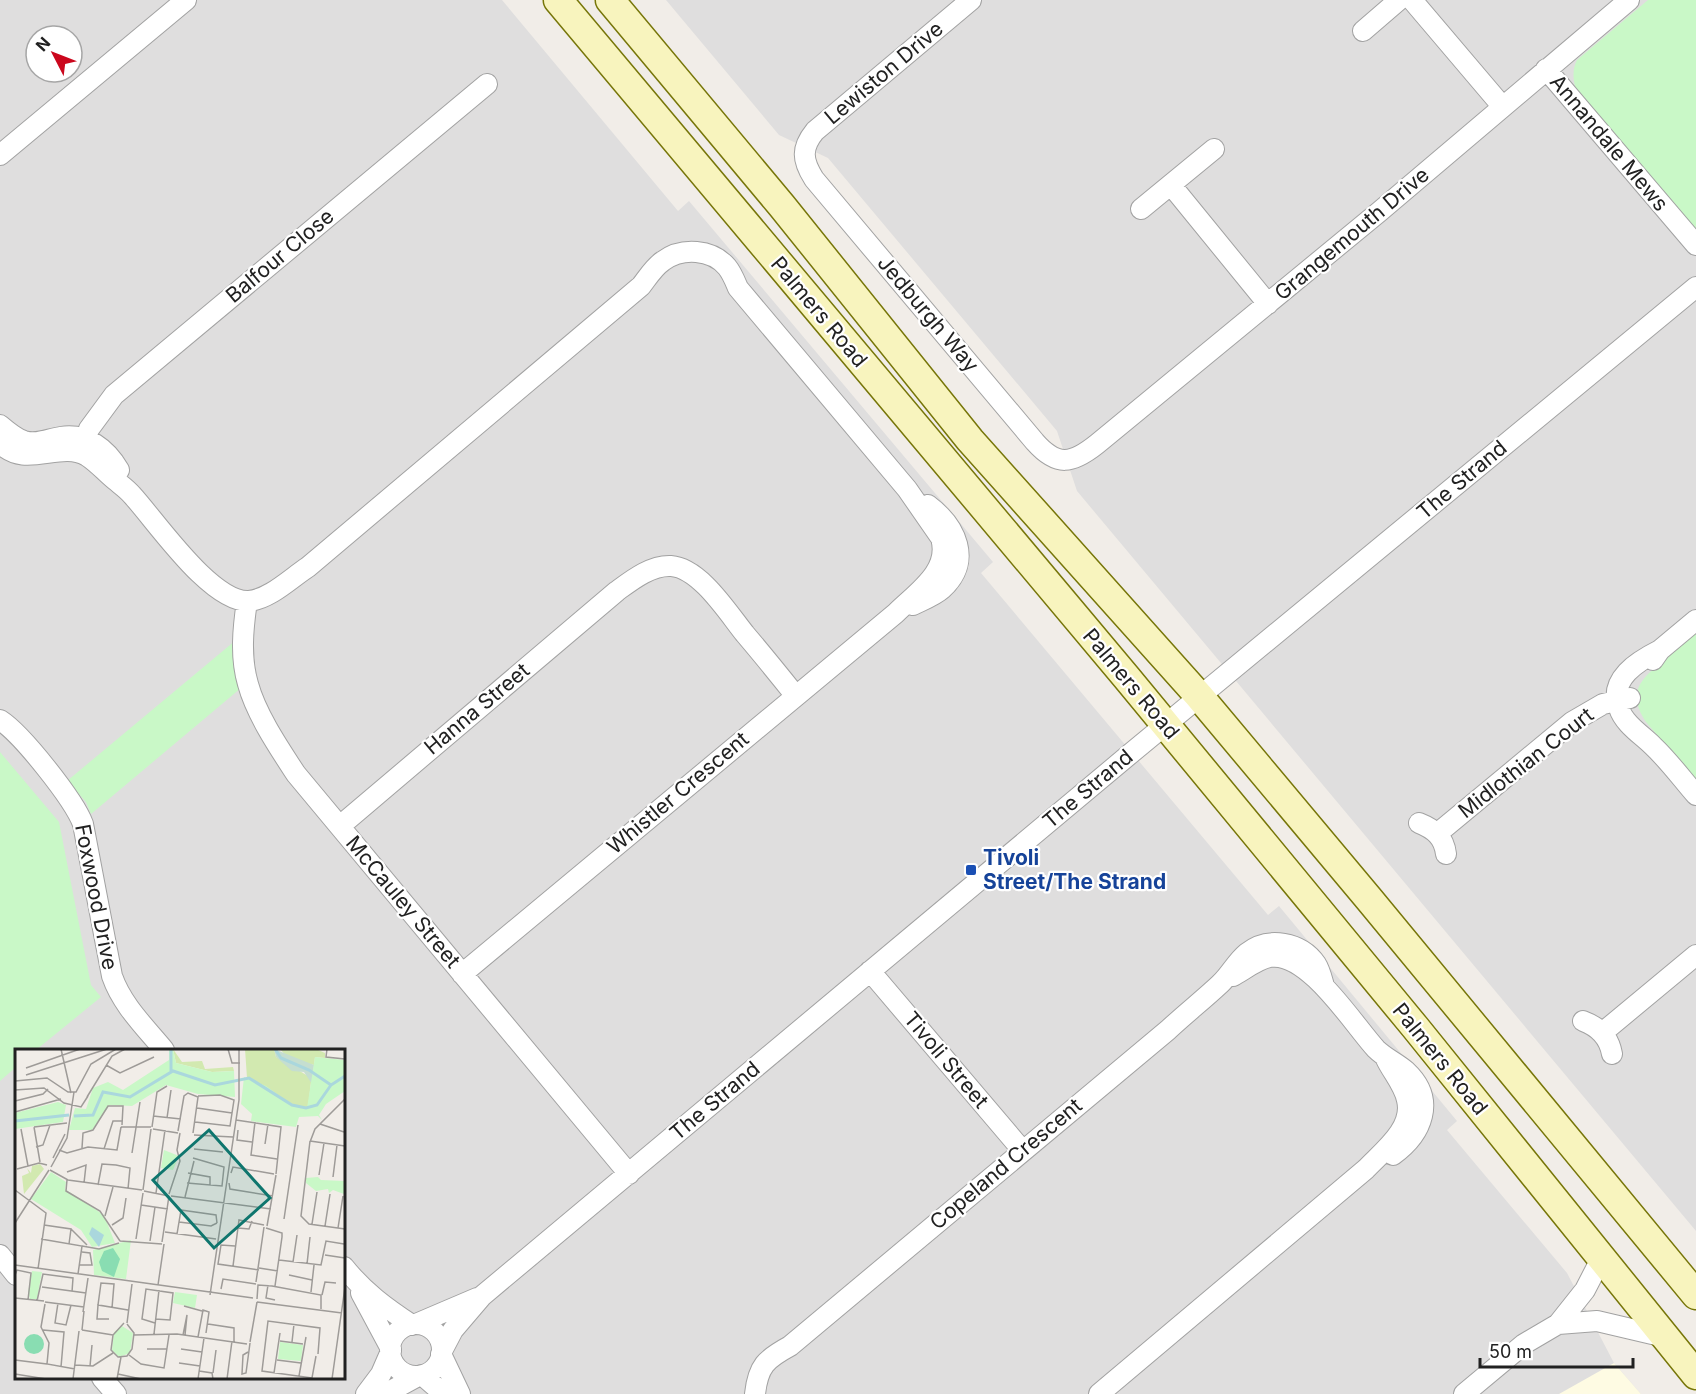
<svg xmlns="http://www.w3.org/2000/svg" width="1696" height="1394" font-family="Inter,sans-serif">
	<rect width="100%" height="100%" fill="#f1ede8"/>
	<!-- residential -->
	<path fill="#dfdede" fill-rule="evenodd" d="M0,0H502L678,211L689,201L993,562L981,573L1268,915L1279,906L1457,1121L1447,1130L1567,1273L1614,1363L1641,1394H0ZM36,36H72V72H36ZM16,1050H344V1378H16Z
		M666,0H1696V1231L1077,491L1057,431L828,158L779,135Z"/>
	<!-- education -->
	<path fill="#fefbe3" d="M1614,1363L1641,1394H1559Z"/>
	<!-- park -->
	<path fill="#c9f8c7" d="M1648,0H1696V233L1576,90C1573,79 1572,70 1577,60Z
		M1696,633V781L1646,722C1626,692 1641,679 1664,660C1674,651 1685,642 1696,633Z
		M236,640L241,688L91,814L86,802L67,781Z
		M0,752L59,822L91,985L101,997L36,1050H16V1067L0,1081Z"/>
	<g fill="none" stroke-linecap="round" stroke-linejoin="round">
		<defs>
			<path id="minor" d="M971,0L815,131C801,148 802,160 814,179L1035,442C1057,467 1072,464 1097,444L1379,212L1629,0
				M1412,0L1502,106
				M1363,31L1399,0
				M1546,69L1696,245
				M0,155L186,0
				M1171,185L1268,304
				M1141,209L1214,149
				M0,425C7,431 15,438 24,441C37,445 48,439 61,437C87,433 107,449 119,470
				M0,443C25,470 60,440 87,456C98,463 105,472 115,480C121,485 127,489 132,495C156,521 211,603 249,601C270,599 291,578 308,567L641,286C648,277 654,267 663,261C682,247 712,249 727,267C732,273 735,281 738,288L907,489L941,538C951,571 916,593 896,613L462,974
				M81,453L89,429L114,395L487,84
				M247,601C243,628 240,657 248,684C256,714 279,748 296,774L629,1174
				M913,605C923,600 934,596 942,589C973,561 956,526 928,505
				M1660,650C1638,661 1608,679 1619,708C1624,724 1642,735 1653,746C1669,761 1682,779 1696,795
				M1653,660L1660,650L1696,620
				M0,720C22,734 74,800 83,824L112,976C122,1005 145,1027 164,1050
				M1419,823C1434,829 1444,837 1446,854
				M340,826L617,591C632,580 651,565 671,566C700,568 728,613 745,634C762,654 779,675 795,695
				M1438,833L1572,722L1603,704L1630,698
				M870,971L1022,1150
				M1233,976C1244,970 1258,959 1270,957C1308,951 1353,1024 1376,1049C1385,1058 1397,1063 1406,1071C1437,1100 1422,1134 1393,1155
				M1583,1021C1599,1027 1609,1037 1612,1054
				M1602,1033L1696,955
				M0,1255L16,1275
				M344,1267C363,1291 386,1308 412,1325
				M361,1293L391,1349
				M416,1324L477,1298
				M1558,1324L1597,1321L1665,1337
				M390 1350a26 26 0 1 1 52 0a26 26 0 1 1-52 0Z
				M442,1351L453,1330L482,1296L1130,754L1696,287
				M441,1354L460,1394
				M422,1375L444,1394
				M102,1378L116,1394
				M366,1394L381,1374L391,1351
				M385,1394L418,1376
				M755,1394C758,1366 766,1359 790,1346L1168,1030C1185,1014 1203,1000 1220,984C1230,975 1236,962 1247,953C1268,936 1301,942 1316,964C1320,970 1322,979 1324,986
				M1099,1394L1366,1169C1383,1151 1414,1128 1407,1100C1404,1085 1392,1072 1386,1059
				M1464,1394L1524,1344L1558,1324L1585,1290L1601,1259"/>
			<path id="secondary" d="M558,0L1127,678L1415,1027L1696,1375
				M610,0L782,206L970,440L1199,696L1369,899L1696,1295"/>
		</defs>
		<!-- minor casing -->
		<use href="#minor" stroke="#a2a2a2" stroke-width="22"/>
		<!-- secondary casing -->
		<use href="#secondary" stroke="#777609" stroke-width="31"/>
		<!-- minor -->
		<use href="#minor" stroke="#fff" stroke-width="20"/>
		<!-- secondary -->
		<use href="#secondary" stroke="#f8f4be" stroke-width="28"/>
	</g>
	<!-- markers -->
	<rect fill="#1a4fb4" stroke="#fff" stroke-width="2" x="965" y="864" width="12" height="12" rx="3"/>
	<g text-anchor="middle" stroke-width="4.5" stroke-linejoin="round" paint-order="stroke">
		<!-- street labels -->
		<g font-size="21" fill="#212121" stroke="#fff">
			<text transform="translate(884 73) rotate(-40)" y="7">Lewiston Drive</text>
			<text transform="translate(1609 143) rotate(50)" y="7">Annandale Mews</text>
			<text transform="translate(1352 234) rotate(-40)" y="7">Grangemouth Drive</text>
			<text transform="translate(280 256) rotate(-40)" y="7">Balfour Close</text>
			<text transform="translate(819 312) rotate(50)" y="7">Palmers Road</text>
			<text transform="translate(928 314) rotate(50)" y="7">Jedburgh Way</text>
			<text transform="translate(1462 480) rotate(-40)" y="7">The Strand</text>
			<text transform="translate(1131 684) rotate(50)" y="7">Palmers Road</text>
			<text transform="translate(477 709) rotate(-40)" y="7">Hanna Street</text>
			<text transform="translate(1526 763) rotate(-38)" y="7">Midlothian Court</text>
			<text transform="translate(1088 789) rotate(-40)" y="7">The Strand</text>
			<text transform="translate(678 793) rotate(-40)" y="7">Whistler Crescent</text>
			<text transform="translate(96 897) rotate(79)" y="7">Foxwood Drive</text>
			<text transform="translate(403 902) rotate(50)" y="7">McCauley Street</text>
			<text transform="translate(1440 1059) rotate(51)" y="7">Palmers Road</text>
			<text transform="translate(946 1060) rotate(50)" y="7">Tivoli Street</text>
			<text transform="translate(715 1101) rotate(-40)" y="7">The Strand</text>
			<text transform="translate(1006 1164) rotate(-40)" y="7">Copeland Crescent</text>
		</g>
		<!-- transit labels -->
		<g font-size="21" font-weight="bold" fill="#164399" stroke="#fff" text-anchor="start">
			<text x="983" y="865">Tivoli<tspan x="983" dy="24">Street/The Strand</tspan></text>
		</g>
	</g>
	<!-- overview -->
	<g transform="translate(15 1049)">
		<rect width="330" height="330" fill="#f1ede8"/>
		<path d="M158,0L167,13L187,12L190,20L218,18L219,22L197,23L161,14ZM259,0L261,8L293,27L296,33L293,59L277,56L232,29L230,0ZM265,0H301L310,4V9L300,8L299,16L273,9ZM25,115L29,120L9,145L7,127L14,124L12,119L16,124L17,117Z" fill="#d2e9b0"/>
		<path d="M259,0L299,16L297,35L289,23L277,22L261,8Z" fill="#c5ded0"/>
		<path d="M154,0H158L161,14L197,23L219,22L220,48L183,45L151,36L117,57L95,56L77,81H54L60,59L71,60L78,39L93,33L108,41L154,11ZM300,8L330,11V42L311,55L304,66L307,71L303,67L284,68L281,78L236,72L237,65L226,55L229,28L251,37L277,56L292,59ZM43,53L51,56L48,73L0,80V64ZM149,101L164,107L158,121L146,119ZM36,123L51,133L50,140L89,166L100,194L77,198L66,181L16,150ZM303,128L306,131L330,132L329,145L318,141L314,144L313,140L301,142L291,134V129ZM116,191L111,230L79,226L78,201ZM17,222L27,223L22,250H15L13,243ZM160,243L182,246L180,259L158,254ZM107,277L118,284L115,304L104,308L97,301L99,283ZM265,293L288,296L286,312L263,310Z" fill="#c9f8c7"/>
		<path d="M98,199L105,210L99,228L87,222L84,213L89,202ZM9 295a10 10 0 1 1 20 0a10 10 0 1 1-20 0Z" fill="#89ddb2"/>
		<path d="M77,178L89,186L84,198L74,185Z" fill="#aad7dd"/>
		<path fill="none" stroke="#aad7dd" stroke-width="3" d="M260,0L266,9L294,21L316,36M156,23V0M59,67L78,66L88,43L115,48L158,22L200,36L234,29L277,56L291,59L302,56L316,36L330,27M0,72L54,66"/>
		<path fill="none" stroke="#9e9b98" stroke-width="1.5" d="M46,0L56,44M213,0L217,14H225M312,0L311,8L330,10M91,16L105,24L139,8M11,19L65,0M11,26L92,0M0,32L32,29L53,43H61L76,15L101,0M0,41L29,39L49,54L66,58L73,47M72,48L97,7L110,0M0,52L28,45L33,40M182,59L217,64M0,63L46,50M138,67L166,70M152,69L156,41M221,71L266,78L261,125M180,73L215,77L219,51L205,46L183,47M240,73L236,106L262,110M305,75L329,83M19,78L25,113M19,78L52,74M106,78H136M137,78L142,43L152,37M6,80L13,117M138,80L163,84M223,81L222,91L237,93M163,82L169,47L173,44L183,48L178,84M179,86L218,88M295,92L286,167L294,175L330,180M295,92L330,97M295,93L300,80L330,50M250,95L253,75M21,98L28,96L35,76M67,99L68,84L78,81L93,57H108L107,76M89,100L98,72H107M179,100L208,103M44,101L52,104L73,98L102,101L106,78M117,104L125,53M38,109L50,85M36,118L52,89L59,43M2,120L24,114L32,116M35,121L53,131L127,141M52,123L71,116L69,134M173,124L195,128V137M216,124L218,118L259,125M304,126L309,94M318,128L322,96M52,131L51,142L85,162L105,192M172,134L207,137L209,118L178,109M214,134L215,140L258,147M83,136L87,115L101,116L115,119L113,140M0,141L31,164L23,220M128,141L136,80M129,142L154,147M141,144L150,81M154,145L165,112L162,101L165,84M156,147L256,160M170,148L179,112M126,156L153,160M166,161L201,166L202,174M90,167L98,138M269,170L283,76M164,173L196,177L202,174M0,174L34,121M297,175L302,143M29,176L56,180L54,195M97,176L108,169L111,149M252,177L261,126M310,177L315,145M223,179L234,180L237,172M251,179L267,184V188M323,179L328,147M56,180L72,196M150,183L201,190M162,185L166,161M26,190L67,197L63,225M121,190L128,144M105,192L147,195M135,192L140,158M147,193L154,147M67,197L84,200L104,194M220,197L206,196L203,215L244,221M310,206L330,209M264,211L306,216L311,192L329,195M278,213L282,186M292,215L295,188M0,216L238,249M65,216H77L75,204L67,203M218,217L224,171L249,176M244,219L263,222M0,226L2,221L16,224L13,251M274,226L297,231M241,233L249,178M143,236L149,195M253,236L251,249L260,251M260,237L267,188M27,238L71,244M206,240L208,230L241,235M296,243L299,216M195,246L224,51V0M307,246L310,233L321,234M0,249L29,252M242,250L243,236L257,237L306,246V260M22,252L28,225L58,229L57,243M30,253L69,258M242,253L327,264M43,254L40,274L51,276L56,256M30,255L26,278L34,294L32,315L60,320M83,256L86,234L99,235L97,259M169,257L187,262M68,263L73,229M94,270H82L83,256L113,261M109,274L98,286L96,301L103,308L112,307L117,300L119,284L112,275M112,274L117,235M140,274L127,270L131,240L158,244L155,271L140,270M193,275L219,279V293M28,281L49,283L46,318M67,281L98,286M67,281L69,262M139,285L144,241M119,286L162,285L232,295M168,286L172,266L170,286M183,288L188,261L194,263L191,284M265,292L288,295M235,293L242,253M277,293L279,275M132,300H152M166,300L187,303M233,303L228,306L227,325L231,324L235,294M114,306L126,315L149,319L154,286M301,307L297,329L247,322L253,272L305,279L303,305M0,311L32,315M262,311L286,314M164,314L185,317M60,316L78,317L98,304M75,317L77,296M184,322L197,324L198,330M198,324L201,301M259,324L265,284M0,325L31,330M103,325L126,330M284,327L291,288M58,330L64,282M102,330L106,308M183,330L189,289M212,330L217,292M317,330L330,238"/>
		<path fill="#0f766e" fill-opacity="0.15" stroke="#0f766e" stroke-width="3" d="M194,81L255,149L199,199L138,131Z"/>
		<rect width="330" height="330" fill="none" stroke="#212121" stroke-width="3"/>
	</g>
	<!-- north arrow -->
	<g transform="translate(54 54) rotate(312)"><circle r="28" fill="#ffffff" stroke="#a6a6a6" stroke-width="1.5"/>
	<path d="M0-4.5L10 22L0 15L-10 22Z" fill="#cb071d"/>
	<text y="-9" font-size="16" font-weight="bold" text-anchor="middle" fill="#212121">N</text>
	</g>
	<!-- scale -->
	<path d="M1480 1358v9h153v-9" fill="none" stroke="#212121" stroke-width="3"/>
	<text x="1489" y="1358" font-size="18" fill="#212121" stroke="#ffffff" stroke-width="4.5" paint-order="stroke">50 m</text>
</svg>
